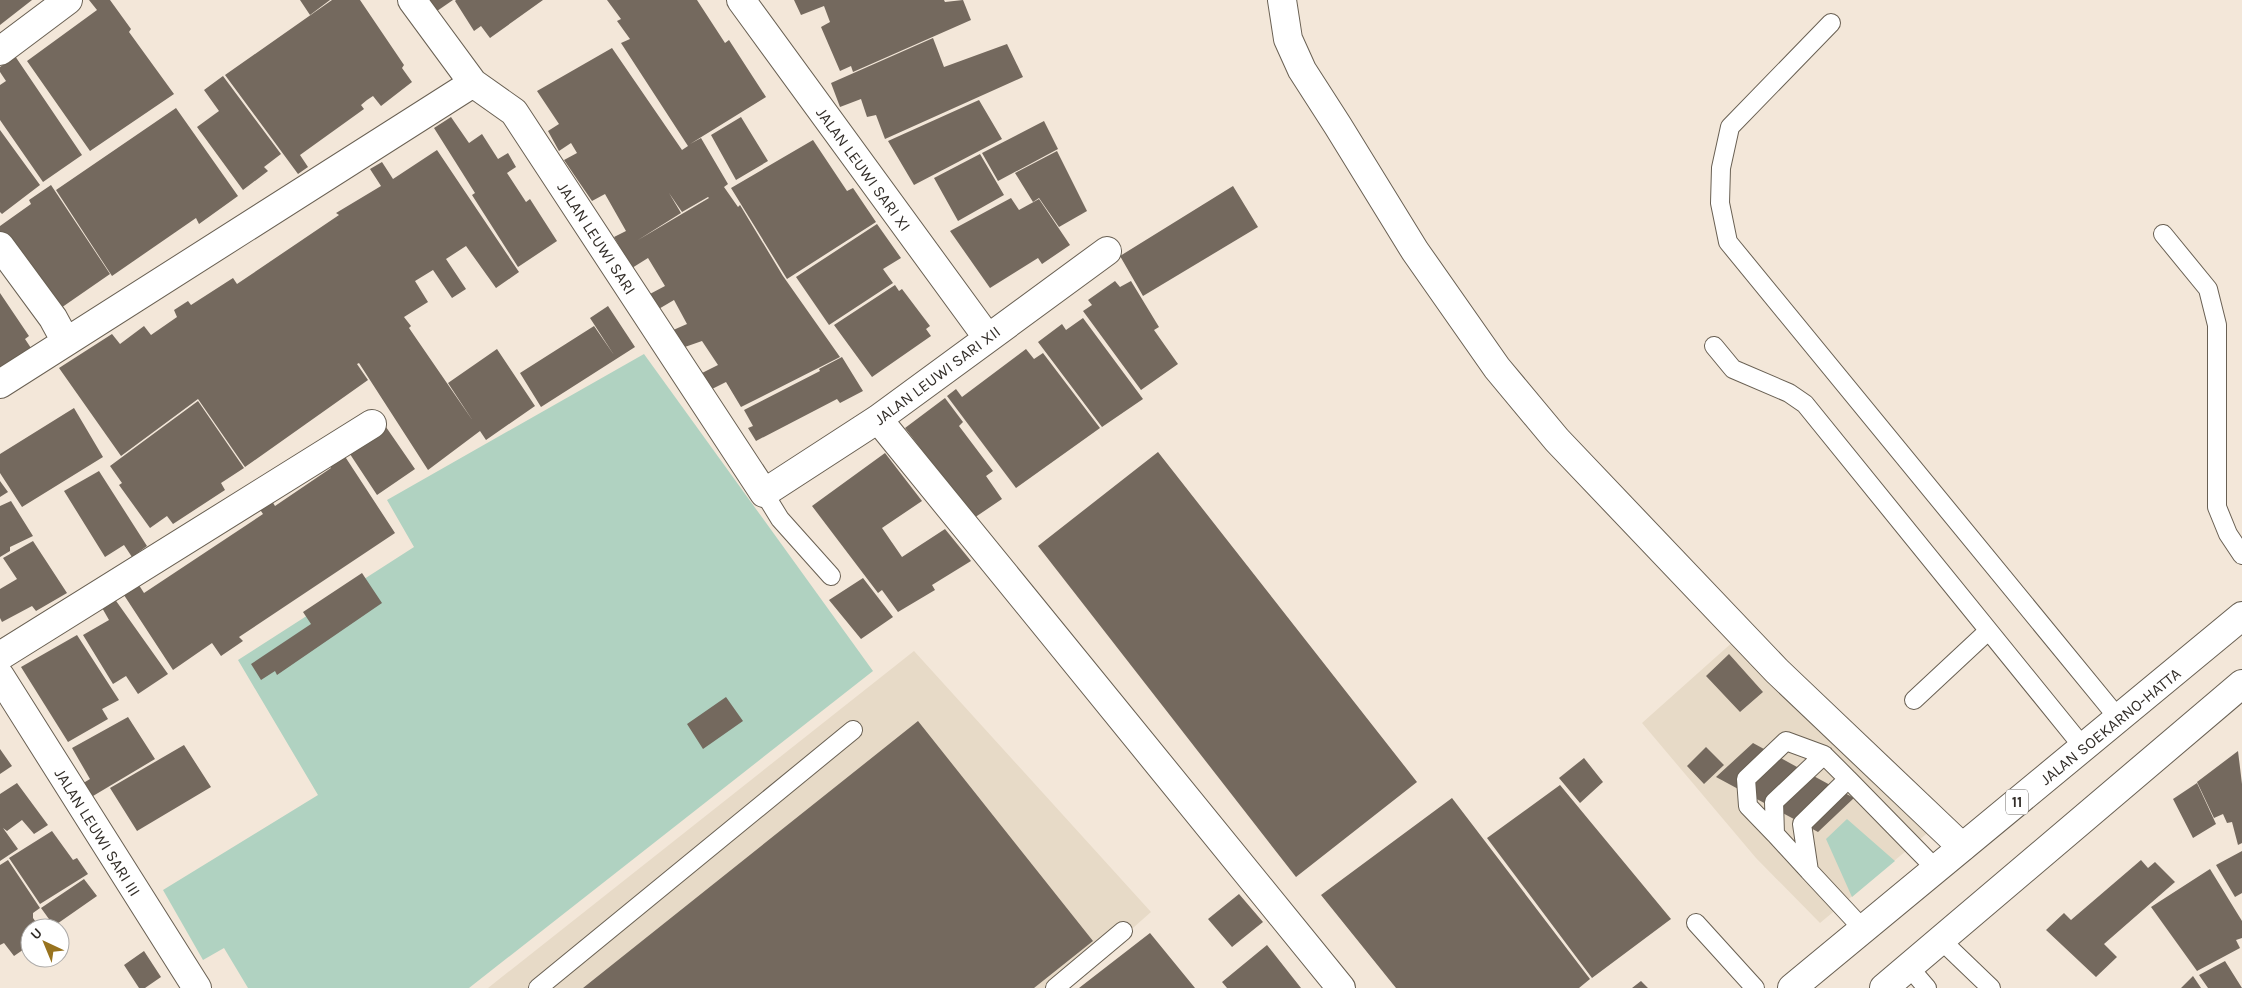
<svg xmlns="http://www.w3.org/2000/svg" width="2242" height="988" font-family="Karla,sans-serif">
	<rect width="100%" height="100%" fill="#f3e7d9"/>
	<!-- commercial -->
	<path fill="#e7dac7" d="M1735,640L1931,830L1820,923L1756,858L1642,723Z
		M914,651L1151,912L1065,988H488Z"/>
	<!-- green -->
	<path fill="#b0d2c1" d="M644,354L873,671L469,988H248L224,948L203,960L163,890L318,795L238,660L414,547L387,500Z
		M1847,819L1895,861L1852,897L1826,839Z"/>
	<!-- building -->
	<path fill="#74695e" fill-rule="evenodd" d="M0,0H32L0,25Z
		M89,0H110L131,29L129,32L174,94L90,151L27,61L97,10Z
		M300,0H330L310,15Z
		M332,0H360L404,65L402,68L412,82L381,106L373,96L367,100L361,105L364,109L300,155L308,167L298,174L225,75Z
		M429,0H453L437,11Z
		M456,0H543L490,38L481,26L474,31L455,1Z
		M607,0H697L725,43L729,40L766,97L690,144L701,138L728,184L724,187L738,207L740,205L783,276L840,357L741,407L726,382L710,390L700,374L718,365L702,341L682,348L671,331L687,324L674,300L657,310L648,295L665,286L648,258L632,268L614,237L626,231L605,194L592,201L564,160L577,153L571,143L559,151L548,131L559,124L537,91L612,48L682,150L688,146L621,43L630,39L617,21L621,19ZM669,193L682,212L708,197L709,198L638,240L681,213Z
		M794,0H944L945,2L963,0L971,20L853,72L851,66L840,71L821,27L830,22L824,6L801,15Z
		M933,38L944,67L1007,44L1023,77L885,139L876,115L867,117L861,99L840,107L831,83Z
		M15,56L82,155L43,182L0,120V85L6,81L0,72V67Z
		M223,76L281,154L264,167L268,171L243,190L197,127L219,111L204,90Z
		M979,100L1002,139L914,185L888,141Z
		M176,108L238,196L199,224L196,218L112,276L56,190Z
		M451,117L469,143L482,134L498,159L508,153L516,167L507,173L526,202L530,199L557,241L518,267L472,195L475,193L434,128Z
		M741,117L768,161L736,180L711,135Z
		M1044,121L1058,149L998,181L982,153Z
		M0,130L40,185L2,214L0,212Z
		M813,140L847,191L853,188L876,222L787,279L731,188Z
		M437,150L519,272L496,288L466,246L446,259L466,289L452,298L433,270L415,281L428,302L404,317L411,326L409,328L473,421L448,383L497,349L535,406L486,440L480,431L428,470L359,363L357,364L368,380L245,467L198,399L121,456L59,368L112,334L120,344L144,326L151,335L177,317L174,310L188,301L191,305L233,278L237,284L339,215L336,213L381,186L370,169L382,162L393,179Z
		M1057,151L1087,211L1059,227L1039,198L1033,202L1015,173Z
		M980,154L1004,195L958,221L934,178Z
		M51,185L110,274L58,310L0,242V226L31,204L29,200Z
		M1233,186L1258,227L1143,296L1120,256Z
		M1011,198L1019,210L1039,199L1070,245L1042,264L1038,258L990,288L950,231Z
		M877,224L901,258L883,269L893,283L829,325L796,277Z
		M1115,281L1120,287L1131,281L1159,327L1154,330L1178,364L1141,390L1083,311L1092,305L1088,300Z
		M895,285L899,291L902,289L930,326L926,329L931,336L872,377L834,325Z
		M0,293L29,336L25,339L31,348L0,371Z
		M608,306L635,347L541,407L520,373L594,326L614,355L590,318Z
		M1083,318L1143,399L1102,427L1038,342L1062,324L1066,330Z
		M1026,349L1034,359L1043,353L1100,428L1016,488L947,396L956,389L962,397Z
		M842,357L863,391L840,403L837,399L756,441L748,428L753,426L744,410L820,371L819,369Z
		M945,398L963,422L959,426L993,471L986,476L1002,499L974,518L905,428Z
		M198,401L244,468L221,483L225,490L173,524L167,516L150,528L119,485L122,483L110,466Z
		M74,408L103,457L22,507L0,473V454Z
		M386,427L415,469L377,495L344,445L366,440Z
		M1158,452L1417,782L1296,877L1038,546Z
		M885,453L922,501L882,528L902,557L945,529L971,561L932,585L935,590L898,612L882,590L878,593L812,506Z
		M344,455L395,533L239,637L243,641L221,656L212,643L173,670L122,592L137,582L144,593L263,514L257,505L269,496L275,506L331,468L330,465Z
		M99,471L147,546L132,557L124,545L105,557L64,491Z
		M0,481L8,492L0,497Z
		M11,501L33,536L10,547V551L0,557V506Z
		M33,541L67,593L36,611L32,606L2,622L0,618V589L17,579L3,558Z
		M362,573L382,603L277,675L275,671L261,680L251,664L311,624L303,612Z
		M863,578L893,617L861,639L829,600Z
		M114,598L168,674L138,694L126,676L113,684L83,635L109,620L101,606Z
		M77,635L119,700L102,709L108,719L68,742L21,667Z
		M1729,654L1763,692L1740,712L1706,676Z
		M726,697L743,721L703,749L687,724Z
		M128,717L155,759L88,799L80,785L90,779L72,748Z
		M918,721L1093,941L1034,988H583Z
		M1753,743L1854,798L1818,832L1716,777Z
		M184,745L211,787L137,831L110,788Z
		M1706,747L1724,765L1704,784L1687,766Z
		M0,749L12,766L0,774Z
		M2238,751L2242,784V843L2238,845L2232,822L2227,823L2223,814L2214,818L2197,782Z
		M1584,758L1603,782L1580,803L1559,778Z
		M17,783L48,825L34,834L22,820L7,831L3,828L18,849L0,861V794Z
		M2197,783L2216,824L2193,838L2173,799Z
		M1560,785L1671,919L1592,978L1487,838Z
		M1452,798L1590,979L1579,988H1396L1321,895Z
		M52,831L73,860L77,858L88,874L40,904L9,858Z
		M2242,851V893L2235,897L2216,865Z
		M8,860L40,908L33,913V918L40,928H30V945L14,956L4,943L0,945V865Z
		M2141,860L2148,868L2155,862L2175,882L2104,944L2117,957L2096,977L2046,930L2064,913L2071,920Z
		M2210,869L2242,921V938L2236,940L2240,948L2197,971L2151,907Z
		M84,879L97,896L54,926L41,908Z
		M1239,894L1263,922L1232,947L1208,919Z
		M1150,933L1195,988H1079Z
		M1267,945L1301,988H1227L1222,982Z
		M144,951L161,977L145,988H139L124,965Z
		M2225,961L2242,988H2208L2199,975Z
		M2193,976L2201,988H2181Z
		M1641,981L1648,988H1632Z"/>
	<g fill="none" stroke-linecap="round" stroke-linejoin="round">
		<defs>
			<path id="lane" d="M1831,23L1730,127L1721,168L1720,203L1728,242L2119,719
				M2163,234L2208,289L2217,325V507L2228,534L2242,555
				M1714,346L1733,369L1789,393L1805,404L2083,747
				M764,493L780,519L831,576
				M1914,700L1987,632
				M1775,834L1748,806L1746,779L1786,741L1824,755
				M1809,871L1775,834L1774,802L1824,755L1848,779
				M1696,923L1755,988
				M1863,929L1809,871L1802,824L1848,779L1936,869
				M1941,940L1991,988
				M1909,967L1927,988
				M538,988L853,730
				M1055,988L1123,931"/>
			<path id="street" d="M412,0L473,83L514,112L764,493L878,419L1107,251
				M741,0L987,337
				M1282,0L1288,39L1302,70L1338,126L1415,251L1497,368L1557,440L1777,671L1962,847
				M0,51L68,0
				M0,246L53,318L66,342
				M0,384L473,83
				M878,419L1341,988
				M0,656L372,424
				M0,676L197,988"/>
			<path id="highway" d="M1792,988L2242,616
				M1884,988L2242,684"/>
		</defs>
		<!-- lane casing -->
		<use href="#lane" stroke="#696053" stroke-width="20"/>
		<!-- street casing -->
		<use href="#street" stroke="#696053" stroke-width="30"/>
		<!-- highway casing -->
		<use href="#highway" stroke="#696053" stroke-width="30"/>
		<!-- lane -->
		<use href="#lane" stroke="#fff" stroke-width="18"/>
		<!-- street -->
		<use href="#street" stroke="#fff" stroke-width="28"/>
		<!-- highway -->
		<use href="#highway" stroke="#fff" stroke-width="28"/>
	</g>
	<g text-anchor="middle" stroke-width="5" stroke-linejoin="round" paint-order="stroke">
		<!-- shield labels -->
		<rect fill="#fff" stroke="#706d69" stroke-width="1" x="2006" y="789.5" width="22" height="25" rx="4"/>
		<g font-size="15" font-weight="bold" fill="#332e29">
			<text x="2017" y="807">11</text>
		</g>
		<!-- street labels -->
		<g font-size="16" fill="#332e29" stroke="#fff">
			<text transform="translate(864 169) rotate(54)" y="6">JALAN LEUWI SARI XI</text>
			<text transform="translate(597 238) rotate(57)" y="6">JALAN LEUWI SARI</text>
			<text transform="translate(937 375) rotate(-37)" y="6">JALAN LEUWI SARI XII</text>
			<text transform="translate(2110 726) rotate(-39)" y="6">JALAN SOEKARNO-HATTA</text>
			<text transform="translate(98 832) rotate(58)" y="6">JALAN LEUWI SARI III</text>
		</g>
	</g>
	<!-- north arrow -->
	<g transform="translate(45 943) rotate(316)"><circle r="24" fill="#ffffff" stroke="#adaba9"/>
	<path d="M0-4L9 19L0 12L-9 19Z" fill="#98731e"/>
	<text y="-8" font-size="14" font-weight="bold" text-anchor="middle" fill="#332e29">U</text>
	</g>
</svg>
